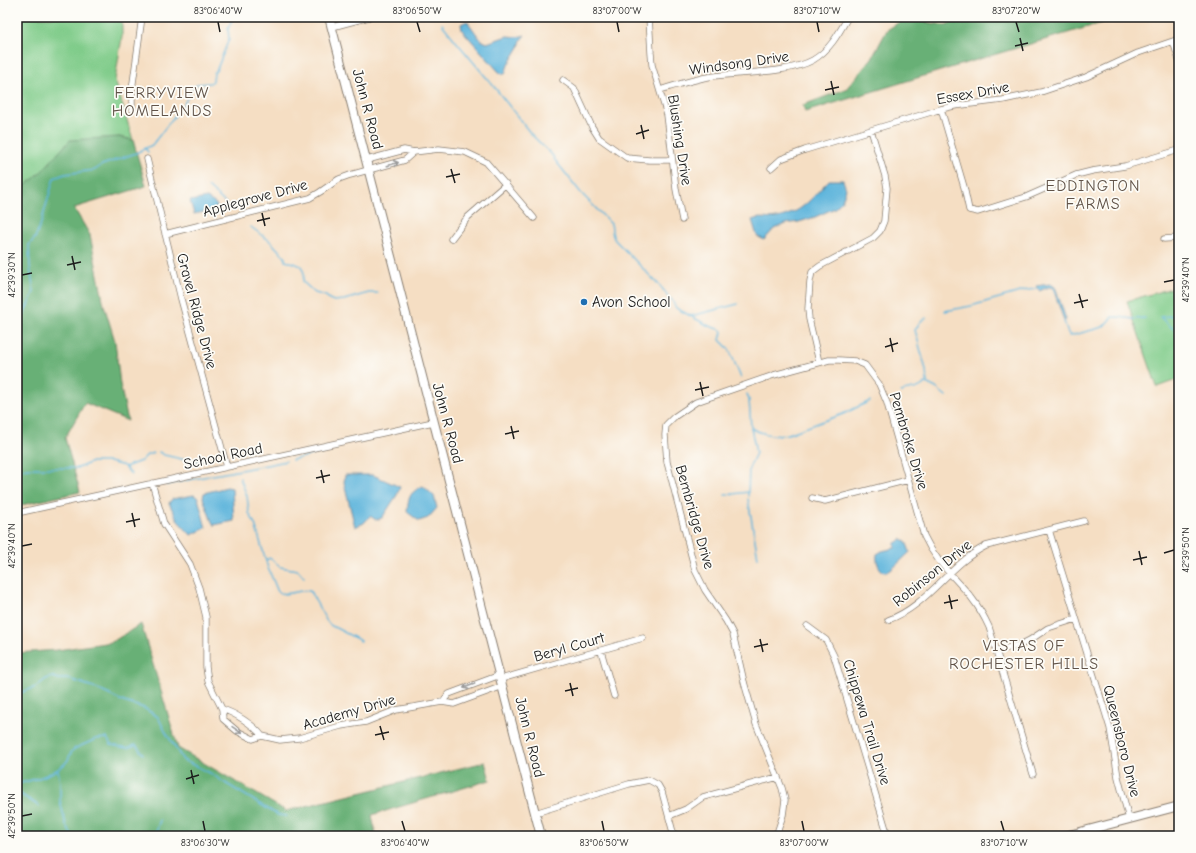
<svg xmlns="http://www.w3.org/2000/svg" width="1196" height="853" font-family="'Comic Neue',sans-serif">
	<rect width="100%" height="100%" fill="#fdfcf7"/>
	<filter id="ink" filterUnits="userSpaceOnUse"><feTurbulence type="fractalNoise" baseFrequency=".025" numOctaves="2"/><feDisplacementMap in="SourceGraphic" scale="8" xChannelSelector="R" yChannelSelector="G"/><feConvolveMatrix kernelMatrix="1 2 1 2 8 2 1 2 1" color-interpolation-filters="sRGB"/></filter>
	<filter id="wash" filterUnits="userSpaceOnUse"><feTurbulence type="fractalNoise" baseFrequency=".012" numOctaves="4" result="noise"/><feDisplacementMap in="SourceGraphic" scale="16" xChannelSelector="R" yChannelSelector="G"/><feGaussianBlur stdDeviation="0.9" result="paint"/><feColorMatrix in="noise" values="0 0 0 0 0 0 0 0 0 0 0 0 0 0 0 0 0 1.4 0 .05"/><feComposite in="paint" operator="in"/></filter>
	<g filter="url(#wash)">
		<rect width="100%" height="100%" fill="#f5dec3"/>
		<!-- green -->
		<path fill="#80cc8a" stroke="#4e7453" d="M17,17H122V37L115,80L133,140L119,137L41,172L17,193Z
			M1179,286V379L1157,387L1127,301Z"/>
		<!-- forest -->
		<path fill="#68b076" stroke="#426649" d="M966,17H1122L983,58L805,112L803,105L846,89L872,58L887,30L904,19L945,25Z
			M119,137L133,140L146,186L74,208L90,235L104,305L115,341L120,384L128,421L85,403L65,438L80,492L17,506V193L41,172L70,140Z
			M141,624L178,748L286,811L485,762L490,780L372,815L376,836H17V653L57,650L112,642Z"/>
		<!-- water -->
		<path fill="#5fb5dc" stroke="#3e687c" d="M467,21L481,40L487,43L507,36L517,37L525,35L521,40L519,47L508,65L505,74H502L499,72L462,30L461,24Z
			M829,180H843L846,189L842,201L835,208L815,217L799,222L785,224L774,229L764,240L757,236L752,220C761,216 767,220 777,218C804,212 811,198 829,180Z
			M207,198L216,204L217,207L210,211L194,214L190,201Z
			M1050,284L1054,286L1056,289L1066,319L1065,321H1064L1053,288L1049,287L1039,291L1036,286Z
			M345,475H373L400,487L397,495L382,518L376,520L370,516L364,523L355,527L344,483Z
			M423,486L434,496L437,508L428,518L419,521L407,512C409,496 409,493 423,486Z
			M227,487L232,488L234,521L214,525L212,522L203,498L204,493Z
			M194,495L198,498L206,528L191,535L178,521L169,503L172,499Z
			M902,539L906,541L910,552L891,570L884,572C878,568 876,561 877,554L882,551L895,548V543Z"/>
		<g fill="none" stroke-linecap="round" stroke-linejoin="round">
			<!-- stream -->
			<path stroke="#5fb5dc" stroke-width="1.5" d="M442,24L459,45L496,89L531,134L553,156L555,160L581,193L611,224C613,230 611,235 615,240L660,286L666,293L667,296L672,300L676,308L709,326L721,330L722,332L720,340L729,349L741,378
				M145,148L148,152
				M208,187L233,210
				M251,227L270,241L285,257V261L294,263L301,266L304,273L303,282L315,293L326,296L329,299L334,301L344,300L369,293H378
				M945,311L971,306L1027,290L1037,289
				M691,316L738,304
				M1160,317L1179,334
				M1161,317L1179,315
				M1064,321L1067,331L1070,336L1103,327L1112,317H1119L1133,319L1145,318
				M17,346V339L22,318L34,292L30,267L29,245L35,238L41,223L54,178L65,174L95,170L102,165L136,153L152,145L176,114L181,110L192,88L197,84L210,83L213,81L214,73L217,69L229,39L228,29L233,17
				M926,383L936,388L946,396
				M901,392C912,388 917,391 927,382L926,370L915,330L920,322L926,318
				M747,394L749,400L751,427L756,453L749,468L748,496
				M751,428C762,434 776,437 788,434L843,414L870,401
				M159,452L164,455L190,461L209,460
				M292,460L322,452
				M125,467L141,461L147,455L153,453
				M17,471L27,468H78L92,462H109L124,466L131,474
				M240,478L247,496L249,513L255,524L268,568L278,592C285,597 300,589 310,591L326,620L330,625L361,641
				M166,485C206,475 246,470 286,461
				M725,495L748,492
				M748,499L758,558
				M266,560L270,558L280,567L298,570L304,577
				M17,694L36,687L46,679L53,677L59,679H69L93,687L124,702L144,708L158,717L165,731L183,760L210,773L225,783L278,815L287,816
				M58,770L60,783V801L66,825L72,836
				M17,784C33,780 58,774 68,760C70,756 70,752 74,749L96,739L107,738L111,745L127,748L136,745L143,754
				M17,792L39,806
				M155,836L160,820"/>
		</g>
	</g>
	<g filter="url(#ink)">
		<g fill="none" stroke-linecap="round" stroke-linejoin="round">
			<defs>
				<path id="minor" d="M649,17L651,53L652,65L667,115L676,189L682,220
					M332,27L369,17
					M1173,41L1179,60
					M563,80L574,88L592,127L599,138L627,158L649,160H672
					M660,90C676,85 692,80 708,77C738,72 788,74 813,60C830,50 839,33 848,17
					M132,109V90L142,17
					M941,109L964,187L969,210L978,212L1026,197L1076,175L1092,171L1125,166L1179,150
					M147,159L181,299L227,467
					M367,160L404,150L414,152L439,149L465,152L486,162L534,218
					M771,168L781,159L805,150L941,109L954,106L1003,100L1041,92L1086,77L1138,53L1179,39
					M165,234L310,198L320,192L339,179L350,175L405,160L414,152
					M451,239L468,217L506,184
					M1164,239L1179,238
					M819,362L809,319L808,309L810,281L812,272L820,266L873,238L880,231L884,221L887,188L885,176L871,130
					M152,483L164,524L190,564L199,588L206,617V667L208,681L222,709L223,719L237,731L253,739L262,736L280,740L299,738L341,726L366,722L396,710L408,708L442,702L454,704L503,686
					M812,498L825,501L908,480
					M17,513L433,422
					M1049,530L1110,728L1118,777L1129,819
					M888,620C928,606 949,564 986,546L1084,521
					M807,626L826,640L834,656L888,836
					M601,651L614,696
					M997,651L1022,644L1030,640L1048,628L1076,619
					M501,679L643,638
					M442,702L449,694L500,675
					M222,709C235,713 254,725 262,736
					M535,813L629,784L649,780L658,785L662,792L674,836
					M669,816L686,809L703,797L778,777
					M776,836L783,815L785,800L782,788L756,724L744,682L733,634L726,621L705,590L695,570L667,462L665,435L666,425L674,417L696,402L774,375L829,360H839L855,361L865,365L879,384L887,403L924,536C937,564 953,575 971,597C978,606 984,616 989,627L1033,774"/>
				<path id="secondary" d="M329,17L541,836
					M1065,836L1179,806"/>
			</defs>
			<!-- minor casing -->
			<use href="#minor" stroke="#887d70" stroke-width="7"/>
			<!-- secondary casing -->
			<use href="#secondary" stroke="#887d70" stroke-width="10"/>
			<!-- minor -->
			<use href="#minor" stroke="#fff" stroke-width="5.5"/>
			<!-- secondary -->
			<use href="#secondary" stroke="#fff" stroke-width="8"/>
		</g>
		<!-- one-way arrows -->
		<defs><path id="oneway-shaft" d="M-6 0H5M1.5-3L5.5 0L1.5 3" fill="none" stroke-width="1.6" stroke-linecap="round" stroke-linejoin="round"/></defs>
		<g stroke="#999">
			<use href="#oneway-shaft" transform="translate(393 164) rotate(-17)"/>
			<use href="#oneway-shaft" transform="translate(469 686) rotate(160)"/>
			<use href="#oneway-shaft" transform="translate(237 730) rotate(34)"/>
		</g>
	</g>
	<!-- ticks -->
	<path fill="none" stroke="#1c1c1c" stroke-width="1.5" d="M218,22L220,32M417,22L420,32M617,22L619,32M817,22L819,32M1016,22L1019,32M1020,38L1023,51M1015,46L1028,43M831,81L834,95M825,90L839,87M641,125L644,139M636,134L649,130M451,169L455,183M446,177L460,174M262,213L265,226M257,221L270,218M72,256L75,270M67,265L81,262M22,275L32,273M1164,282L1174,280M1079,294L1083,308M1074,303L1088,300M890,338L893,352M885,347L898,343M700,382L703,396M695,390L709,387M511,426L514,439M505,434L519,431M321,470L324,483M316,478L330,475M132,513L135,527M126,522L140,519M22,546L32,544M1139,551L1142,565M1164,553L1174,550M1133,560L1147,557M949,595L952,609M944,603L958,600M760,639L763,652M754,647L768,644M570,683L573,696M565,691L578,688M380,726L384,740M375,735L389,732M191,770L194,784M186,779L199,775M22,816L32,814M203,821L205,831M402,821L405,831M602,821L604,831M802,821L804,831M1001,821L1004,831"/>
	<!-- markers -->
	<circle fill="#1f6fb2" stroke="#fdfcf7" stroke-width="1.5" cx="584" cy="302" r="4"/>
	<g text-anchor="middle" stroke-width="3.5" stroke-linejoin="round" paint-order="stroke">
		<!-- street labels -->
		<g font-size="15" fill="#1c1c1c" stroke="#fdfcf7">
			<text transform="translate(739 63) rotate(-8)" y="5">Windsong Drive</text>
			<text transform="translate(973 93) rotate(-10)" y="5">Essex Drive</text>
			<text transform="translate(368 109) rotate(75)" y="5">John R Road</text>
			<text transform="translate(680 140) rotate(81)" y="5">Blushing Drive</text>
			<text transform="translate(255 198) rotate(-15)" y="5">Applegrove Drive</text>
			<text transform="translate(197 311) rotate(75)" y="5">Gravel Ridge Drive</text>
			<text transform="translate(448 423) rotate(75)" y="5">John R Road</text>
			<text transform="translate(909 441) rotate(73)" y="5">Pembroke Drive</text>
			<text transform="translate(223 456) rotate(-12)" y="5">School Road</text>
			<text transform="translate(695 517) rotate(74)" y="5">Bembridge Drive</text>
			<text transform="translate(932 573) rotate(-39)" y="5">Robinson Drive</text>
			<text transform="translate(569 647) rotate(-16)" y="5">Beryl Court</text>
			<text transform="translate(349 712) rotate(-16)" y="5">Academy Drive</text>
			<text transform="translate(867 722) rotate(73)" y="5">Chippewa Trail Drive</text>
			<text transform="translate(530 737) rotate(76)" y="5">John R Road</text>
			<text transform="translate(1122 741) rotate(76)" y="5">Queensboro Drive</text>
		</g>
		<!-- poi labels -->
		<g font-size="15" fill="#1c1c1c" stroke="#fdfcf7" text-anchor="start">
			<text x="592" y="307">Avon School</text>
		</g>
		<!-- neighbourhood labels -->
		<g font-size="16" letter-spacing="1" fill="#615348" stroke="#fdfcf7">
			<text x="162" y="98">FERRYVIEW<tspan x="162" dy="18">HOMELANDS</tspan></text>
			<text x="1093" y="191">EDDINGTON<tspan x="1093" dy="18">FARMS</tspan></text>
			<text x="1024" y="651">VISTAS OF<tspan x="1024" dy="18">ROCHESTER HILLS</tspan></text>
		</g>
	</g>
	<!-- margin -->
	<rect width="1196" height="853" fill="none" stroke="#fdfcf7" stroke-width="44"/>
	<rect x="22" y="22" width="1152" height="809" fill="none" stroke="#1c1c1c" stroke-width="1.5"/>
	<g font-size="10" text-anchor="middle" fill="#1c1c1c">
		<text x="218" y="14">83°06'40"W</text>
		<text x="417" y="14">83°06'50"W</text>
		<text x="617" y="14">83°07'00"W</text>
		<text x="817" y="14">83°07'10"W</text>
		<text x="1016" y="14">83°07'20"W</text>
		<text transform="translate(11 275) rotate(-90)" y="4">42°39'30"N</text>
		<text transform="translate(1185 280) rotate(-90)" y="4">42°39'40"N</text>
		<text transform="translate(11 546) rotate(-90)" y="4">42°39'40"N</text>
		<text transform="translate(1185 550) rotate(-90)" y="4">42°39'50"N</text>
		<text transform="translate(11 816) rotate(-90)" y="4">42°39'50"N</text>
		<text x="205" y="846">83°06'30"W</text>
		<text x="405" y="846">83°06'40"W</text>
		<text x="604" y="846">83°06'50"W</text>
		<text x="804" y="846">83°07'00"W</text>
		<text x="1004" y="846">83°07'10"W</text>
	</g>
</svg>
